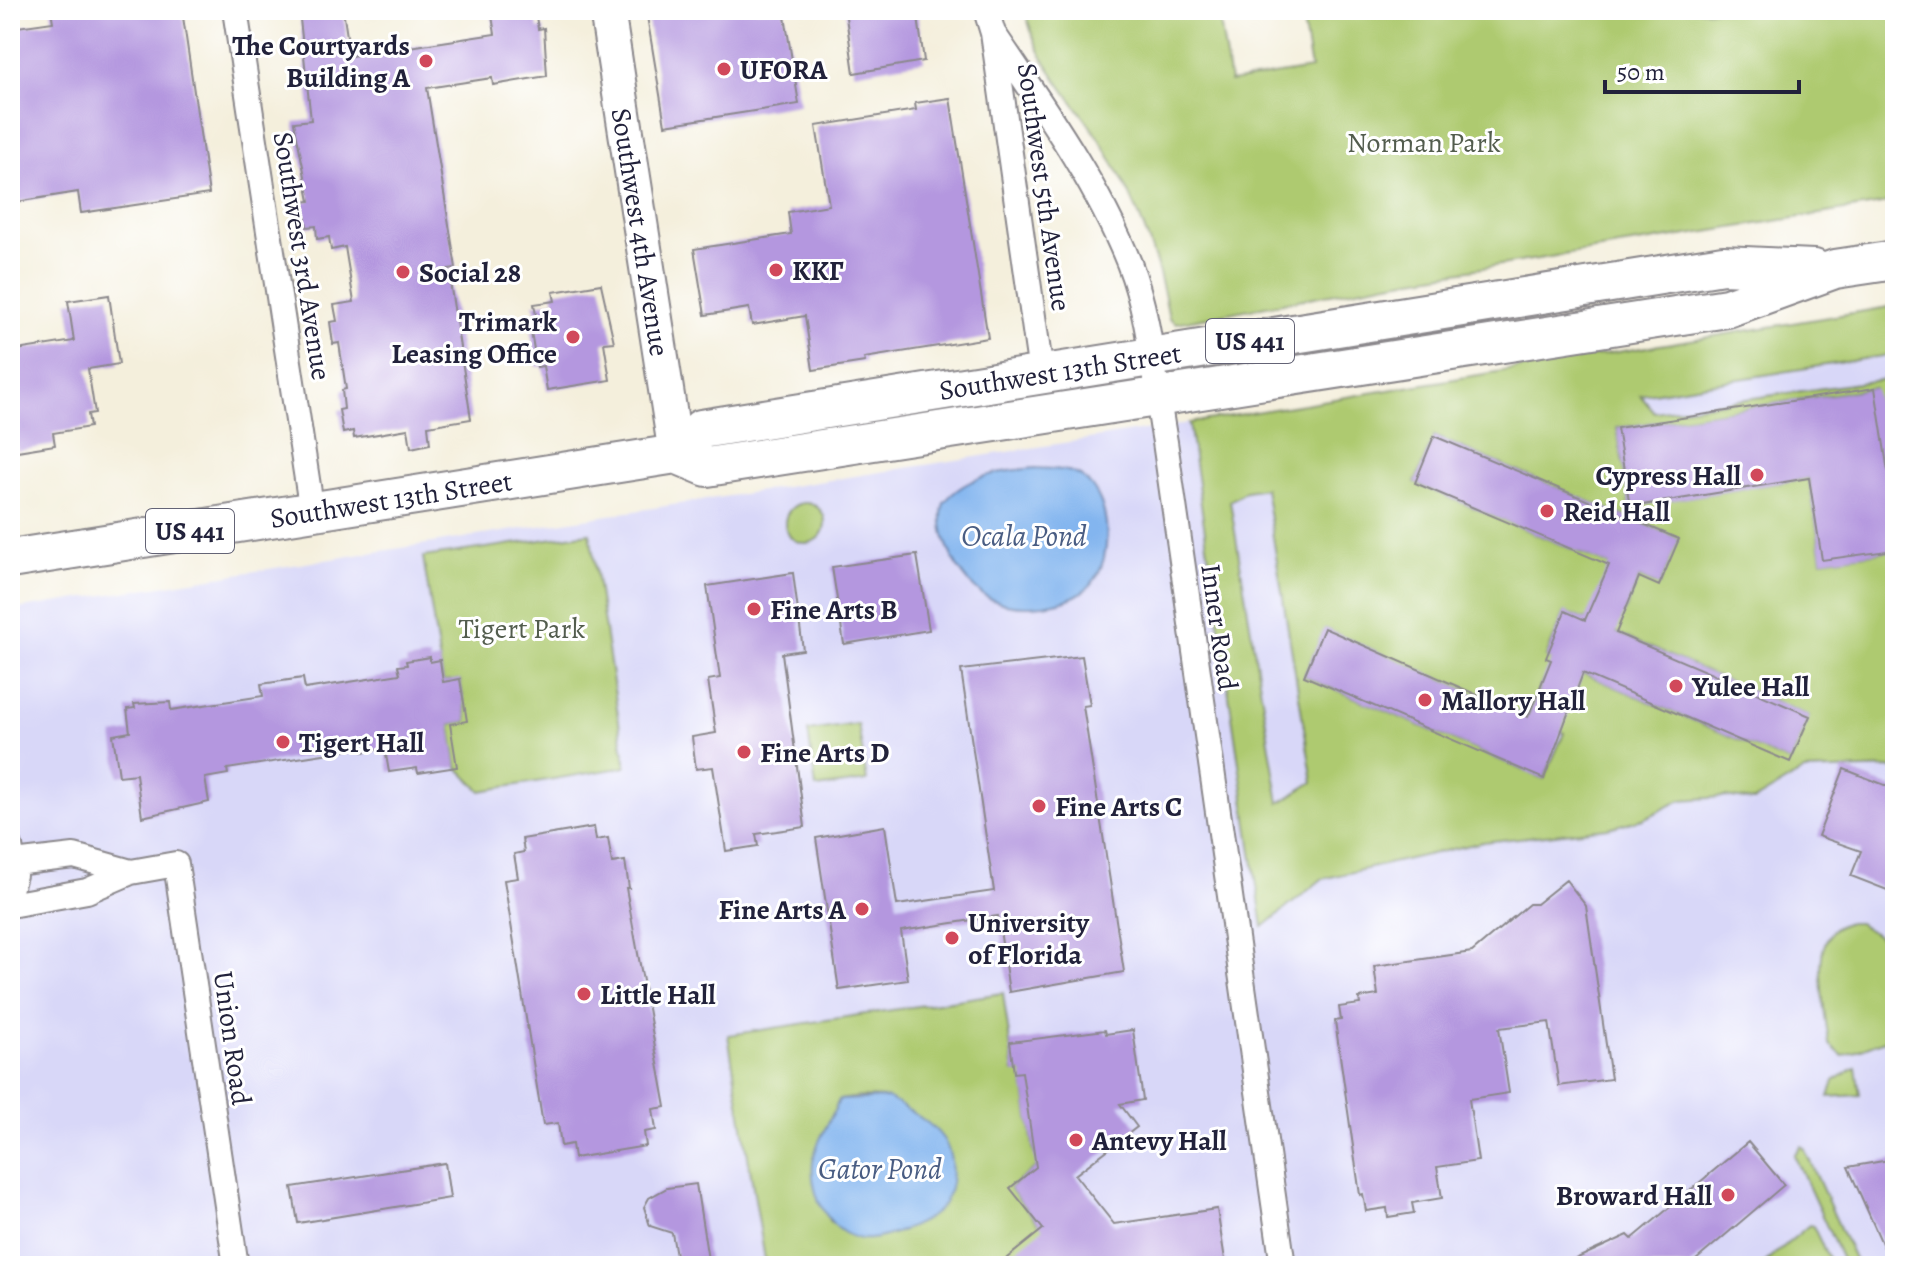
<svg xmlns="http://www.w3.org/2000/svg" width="1905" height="1276" font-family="Alegreya,serif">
	<rect width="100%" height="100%" fill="#fff"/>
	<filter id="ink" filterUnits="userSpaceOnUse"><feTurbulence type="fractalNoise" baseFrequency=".0125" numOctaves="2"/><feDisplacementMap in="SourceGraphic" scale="16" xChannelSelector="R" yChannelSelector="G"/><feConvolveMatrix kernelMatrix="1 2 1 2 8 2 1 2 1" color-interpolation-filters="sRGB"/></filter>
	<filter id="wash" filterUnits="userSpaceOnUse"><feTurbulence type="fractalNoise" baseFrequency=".006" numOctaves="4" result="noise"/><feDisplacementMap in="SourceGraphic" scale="32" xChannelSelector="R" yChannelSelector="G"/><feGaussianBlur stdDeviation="1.8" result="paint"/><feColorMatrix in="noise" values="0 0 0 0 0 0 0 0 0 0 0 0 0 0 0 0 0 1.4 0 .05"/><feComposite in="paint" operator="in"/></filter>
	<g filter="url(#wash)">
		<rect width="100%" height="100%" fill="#f4efdc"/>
		<!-- built -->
		<path fill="#d8d7f8" d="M1895,306V1266H10V610L1189,423Z"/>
		<!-- green -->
		<path fill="#aeca70" stroke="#687656" stroke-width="2" fill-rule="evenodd" d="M1026,10H1218L1230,82L1311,69L1301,10H1895V202L1394,282L1176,323L1169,318C1158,255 1137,201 1104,147C1077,101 1034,64 1026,10Z
			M1895,306V354L1640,395L1654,412L1895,378V517L1874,388L1617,428L1630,506L1809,478L1822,560L1895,550V768L1804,771L1754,801L1724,797L1681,800L1643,819L1608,828L1483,842L1322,879L1263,927L1189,423ZM1434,436L1678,539L1659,586L1639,577L1624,613L1603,627L1809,716L1790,762L1583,673L1543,723L1564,733L1544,779L1304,676L1325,629L1527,717L1543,680L1567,666L1546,657L1565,612L1585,620L1624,571L1415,483ZM1265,488L1313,782L1279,803L1230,501L1246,491Z
			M785 523a20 20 0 1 1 40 0a20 20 0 1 1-40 0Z
			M590,533L626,767L481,791L457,767L450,724L467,721L460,680L443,682L423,557Z
			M858,724L867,781L816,788L808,731Z
			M1846,923H1859L1895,948V1036L1843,1056L1829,1044C1826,1012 1805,933 1846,923Z
			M1003,993L1014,1072L1026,1071L1024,1082L1034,1153L1040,1164L1010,1188L1038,1223L1055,1210L1060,1216L1016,1266H766L728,1035ZM860,1097L888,1098L923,1221C879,1240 872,1245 829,1221L814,1156L839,1100Z
			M1856,1067L1860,1095L1829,1097L1834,1081Z
			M1801,1146L1804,1148L1857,1266H1845L1794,1155Z
			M1809,1225L1813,1226L1832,1266H1761Z"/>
		<!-- water -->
		<path fill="#83b5ef" stroke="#526c95" stroke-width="2" d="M1035,468C1050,469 1070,468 1083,478C1112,499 1114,558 1091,584C1071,607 1020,611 993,600C980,595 969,583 961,572C948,554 937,524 944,503C966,475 1002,471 1035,468Z
			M888,1098C906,1109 937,1124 946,1144C954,1161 954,1186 944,1203C934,1221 881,1242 861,1239C826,1233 807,1188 814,1156C818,1138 832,1118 839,1100Z"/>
		<g id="blocks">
			<!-- building -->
			<path fill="#b497df" d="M51,10H182L209,194L81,213L78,192L10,203V28L53,22Z
				M299,10H343L350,56L495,34L491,10H535L538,29L544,28L547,76L493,85L492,78L427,88L456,268L448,269L471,419L428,426L430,444L411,448L408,429L354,438L353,431L343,433L339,410L344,409L342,390L346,389L339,343L333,344L330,322L337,321L334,305L354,302L345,247L331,250L329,237L317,239L316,226L307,227L303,202L310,201L294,122L311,120Z
				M646,10H784L799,104L665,125Z
				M845,10H917L924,61L854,73Z
				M950,98L988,338L864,358L865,362L813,370L805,316L752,325L749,308L705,315L694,249L791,234L788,212L829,205L816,126L916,110L915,103Z
				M601,284L614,342L604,343L610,380L547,390L543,366L537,367L531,332L539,331L534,304L555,301L553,292Z
				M109,295L119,364L88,369L95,413L88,414L90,427L53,433L55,445L17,451L15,438L10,439V351L74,341L68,301Z
				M1875,388L1895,517V550L1822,560L1809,478L1630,507L1617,428Z
				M1434,436L1679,539L1659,586L1639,577L1616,633L1810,716L1790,762L1583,673L1544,779L1304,676L1324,628L1528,717L1551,660L1546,658L1565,611L1585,620L1609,565L1415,483Z
				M917,555L929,630L844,644L832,567Z
				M793,573L803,650L782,653L805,827L756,834L758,846L726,851L713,767L696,769L692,737L716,733L708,680L720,678L707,586Z
				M1082,656L1090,705L1083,706L1124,972L1009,992L998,916L901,931L908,980L839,990L816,838L885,826L897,905L994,891L961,670Z
				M430,657V662L440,660L443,682L460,679L467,721L450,724L457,767L418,773L417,768L389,772L385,749L363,752L362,748L227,769L228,774L205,778L209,802L142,817L136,774L119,776L113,735L130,732L127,709L135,708L134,704L170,702L171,710L263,696L261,684L303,678L305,689L400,674L398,666L407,665L406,661Z
				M1844,769L1895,789V893L1851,876L1861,851L1818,836Z
				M594,827L596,840L608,838L612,863L625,861L629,888H626L666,1107L653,1109L656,1130L644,1132L646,1146L574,1158L572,1144L561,1146L558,1123L543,1125L504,880L518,878L514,854L524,852L522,839Z
				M1566,880L1586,906L1611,1079L1559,1086L1549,1022L1499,1028L1509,1093L1469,1099L1478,1161L1437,1167L1442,1198L1412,1203L1414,1213L1388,1217L1387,1208L1366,1211L1363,1194L1360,1195L1335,1021L1341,1020L1339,1007L1360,1004L1359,998L1378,995L1374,966L1472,952L1529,904H1536Z
				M1105,1030L1106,1034L1133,1030L1143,1100L1120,1104L1137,1127L1075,1175L1114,1224L1217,1209L1226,1266H997L1043,1229L1010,1188L1036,1167L1022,1072L1014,1073L1010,1042Z
				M1748,1142L1784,1185L1689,1266H1560L1628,1235L1632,1239Z
				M1895,1159V1266H1892L1848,1167Z
				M445,1163L450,1198L298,1223L292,1187Z
				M696,1184L709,1266H678L672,1233L650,1226L644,1207L649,1198L667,1188Z"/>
		</g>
	</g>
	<g filter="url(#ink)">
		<use href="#blocks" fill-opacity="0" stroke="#8b888c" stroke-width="2"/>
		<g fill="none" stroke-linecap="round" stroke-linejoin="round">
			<defs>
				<path id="street" d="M235,10L312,512
					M986,10L993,33L1041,373
					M993,33C1043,107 1095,179 1129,263C1151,319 1154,383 1165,442L1283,1266
					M10,846L14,875L10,890
					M14,863L74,856L131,872
					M10,905L87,891L131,872L176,864L236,1266"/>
				<path id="secondary" d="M607,10L676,454"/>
				<path id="primary" d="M676,454L701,429L1723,265L1814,269
					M10,559L676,454L707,467L1727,308L1835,269L1895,260"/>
			</defs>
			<!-- street casing -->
			<use href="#street" stroke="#8b888c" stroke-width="28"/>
			<!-- secondary casing -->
			<use href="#secondary" stroke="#8b888c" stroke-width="38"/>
			<!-- primary casing -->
			<use href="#primary" stroke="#8b888c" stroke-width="42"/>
			<!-- street -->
			<use href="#street" stroke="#fff" stroke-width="24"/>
			<!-- secondary -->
			<use href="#secondary" stroke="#fff" stroke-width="34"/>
			<!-- primary -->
			<use href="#primary" stroke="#fff" stroke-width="38"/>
		</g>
	</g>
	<!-- markers -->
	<g fill="#d1495b" stroke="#fff" stroke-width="3">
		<circle cx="426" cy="61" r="8"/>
		<circle cx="724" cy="69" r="8"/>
		<circle cx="776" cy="270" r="8"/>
		<circle cx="403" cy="272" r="8"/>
		<circle cx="573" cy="337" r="8"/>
		<circle cx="1757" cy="475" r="8"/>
		<circle cx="1547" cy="511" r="8"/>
		<circle cx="754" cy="609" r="8"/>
		<circle cx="1676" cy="686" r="8"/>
		<circle cx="1425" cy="700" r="8"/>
		<circle cx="283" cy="742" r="8"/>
		<circle cx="744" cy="752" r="8"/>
		<circle cx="1039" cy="806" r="8"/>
		<circle cx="862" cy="909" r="8"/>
		<circle cx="952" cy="938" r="8"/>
		<circle cx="584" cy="994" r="8"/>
		<circle cx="1076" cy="1140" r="8"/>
		<circle cx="1728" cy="1195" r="8"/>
	</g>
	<g text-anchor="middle" stroke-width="6" stroke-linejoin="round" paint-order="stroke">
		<!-- shield labels -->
		<g fill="#fff" stroke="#646476" stroke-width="2">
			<rect x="1206" y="319" width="88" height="44" rx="6"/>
			<rect x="146" y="509" width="88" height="44" rx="6"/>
		</g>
		<g font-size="26" font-weight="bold" fill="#22223b">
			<text x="1250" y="350">US 441</text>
			<text x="190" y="540">US 441</text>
		</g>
		<!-- poi labels -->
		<g font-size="28" font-weight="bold" fill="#22223b" stroke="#fff" text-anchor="start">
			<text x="410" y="55" text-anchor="end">The Courtyards<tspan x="410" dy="32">Building A</tspan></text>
			<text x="740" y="79">UFORA</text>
			<text x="792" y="280">ΚΚΓ</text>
			<text x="419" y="282">Social 28</text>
			<text x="557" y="331" text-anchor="end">Trimark<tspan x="557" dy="32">Leasing Office</tspan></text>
			<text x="1741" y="485" text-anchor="end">Cypress Hall</text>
			<text x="1563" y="521">Reid Hall</text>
			<text x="770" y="619">Fine Arts B</text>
			<text x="1692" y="696">Yulee Hall</text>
			<text x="1441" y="710">Mallory Hall</text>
			<text x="299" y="752">Tigert Hall</text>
			<text x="760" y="762">Fine Arts D</text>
			<text x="1055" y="816">Fine Arts C</text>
			<text x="846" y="919" text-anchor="end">Fine Arts A</text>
			<text x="968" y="932">University<tspan x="968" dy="32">of Florida</tspan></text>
			<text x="600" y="1004">Little Hall</text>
			<text x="1092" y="1150">Antevy Hall</text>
			<text x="1712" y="1205" text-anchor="end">Broward Hall</text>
		</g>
		<!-- park labels -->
		<g font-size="28" fill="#535d4e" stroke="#fff">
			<text x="1424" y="152">Norman Park</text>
			<text x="522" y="638">Tigert Park</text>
		</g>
		<!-- street labels -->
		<g font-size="28" fill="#22223b" stroke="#fff">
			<text transform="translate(1045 187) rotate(82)" y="10">Southwest 5th Avenue</text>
			<text transform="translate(641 232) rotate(81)" y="10">Southwest 4th Avenue</text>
			<text transform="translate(303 256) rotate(81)" y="10">Southwest 3rd Avenue</text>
			<text transform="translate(1060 371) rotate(-9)" y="10">Southwest 13th Street</text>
			<text transform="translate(391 499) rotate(-9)" y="10">Southwest 13th Street</text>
			<text transform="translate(1220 627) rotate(82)" y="10">Inner Road</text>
			<text transform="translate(233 1038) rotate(82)" y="10">Union Road</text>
		</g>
		<!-- water labels -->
		<g font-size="30" font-style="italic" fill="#495d83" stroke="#fff">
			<text x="1024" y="546">Ocala Pond</text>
			<text x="880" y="1179">Gator Pond</text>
		</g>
	</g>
	<!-- margin -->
	<rect width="1905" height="1276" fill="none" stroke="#fff" stroke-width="40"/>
	<!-- scale -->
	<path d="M1605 80v12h194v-12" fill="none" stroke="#22223b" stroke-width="4"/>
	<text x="1617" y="80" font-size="24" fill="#22223b" stroke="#ffffff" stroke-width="6" paint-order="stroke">50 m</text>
</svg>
